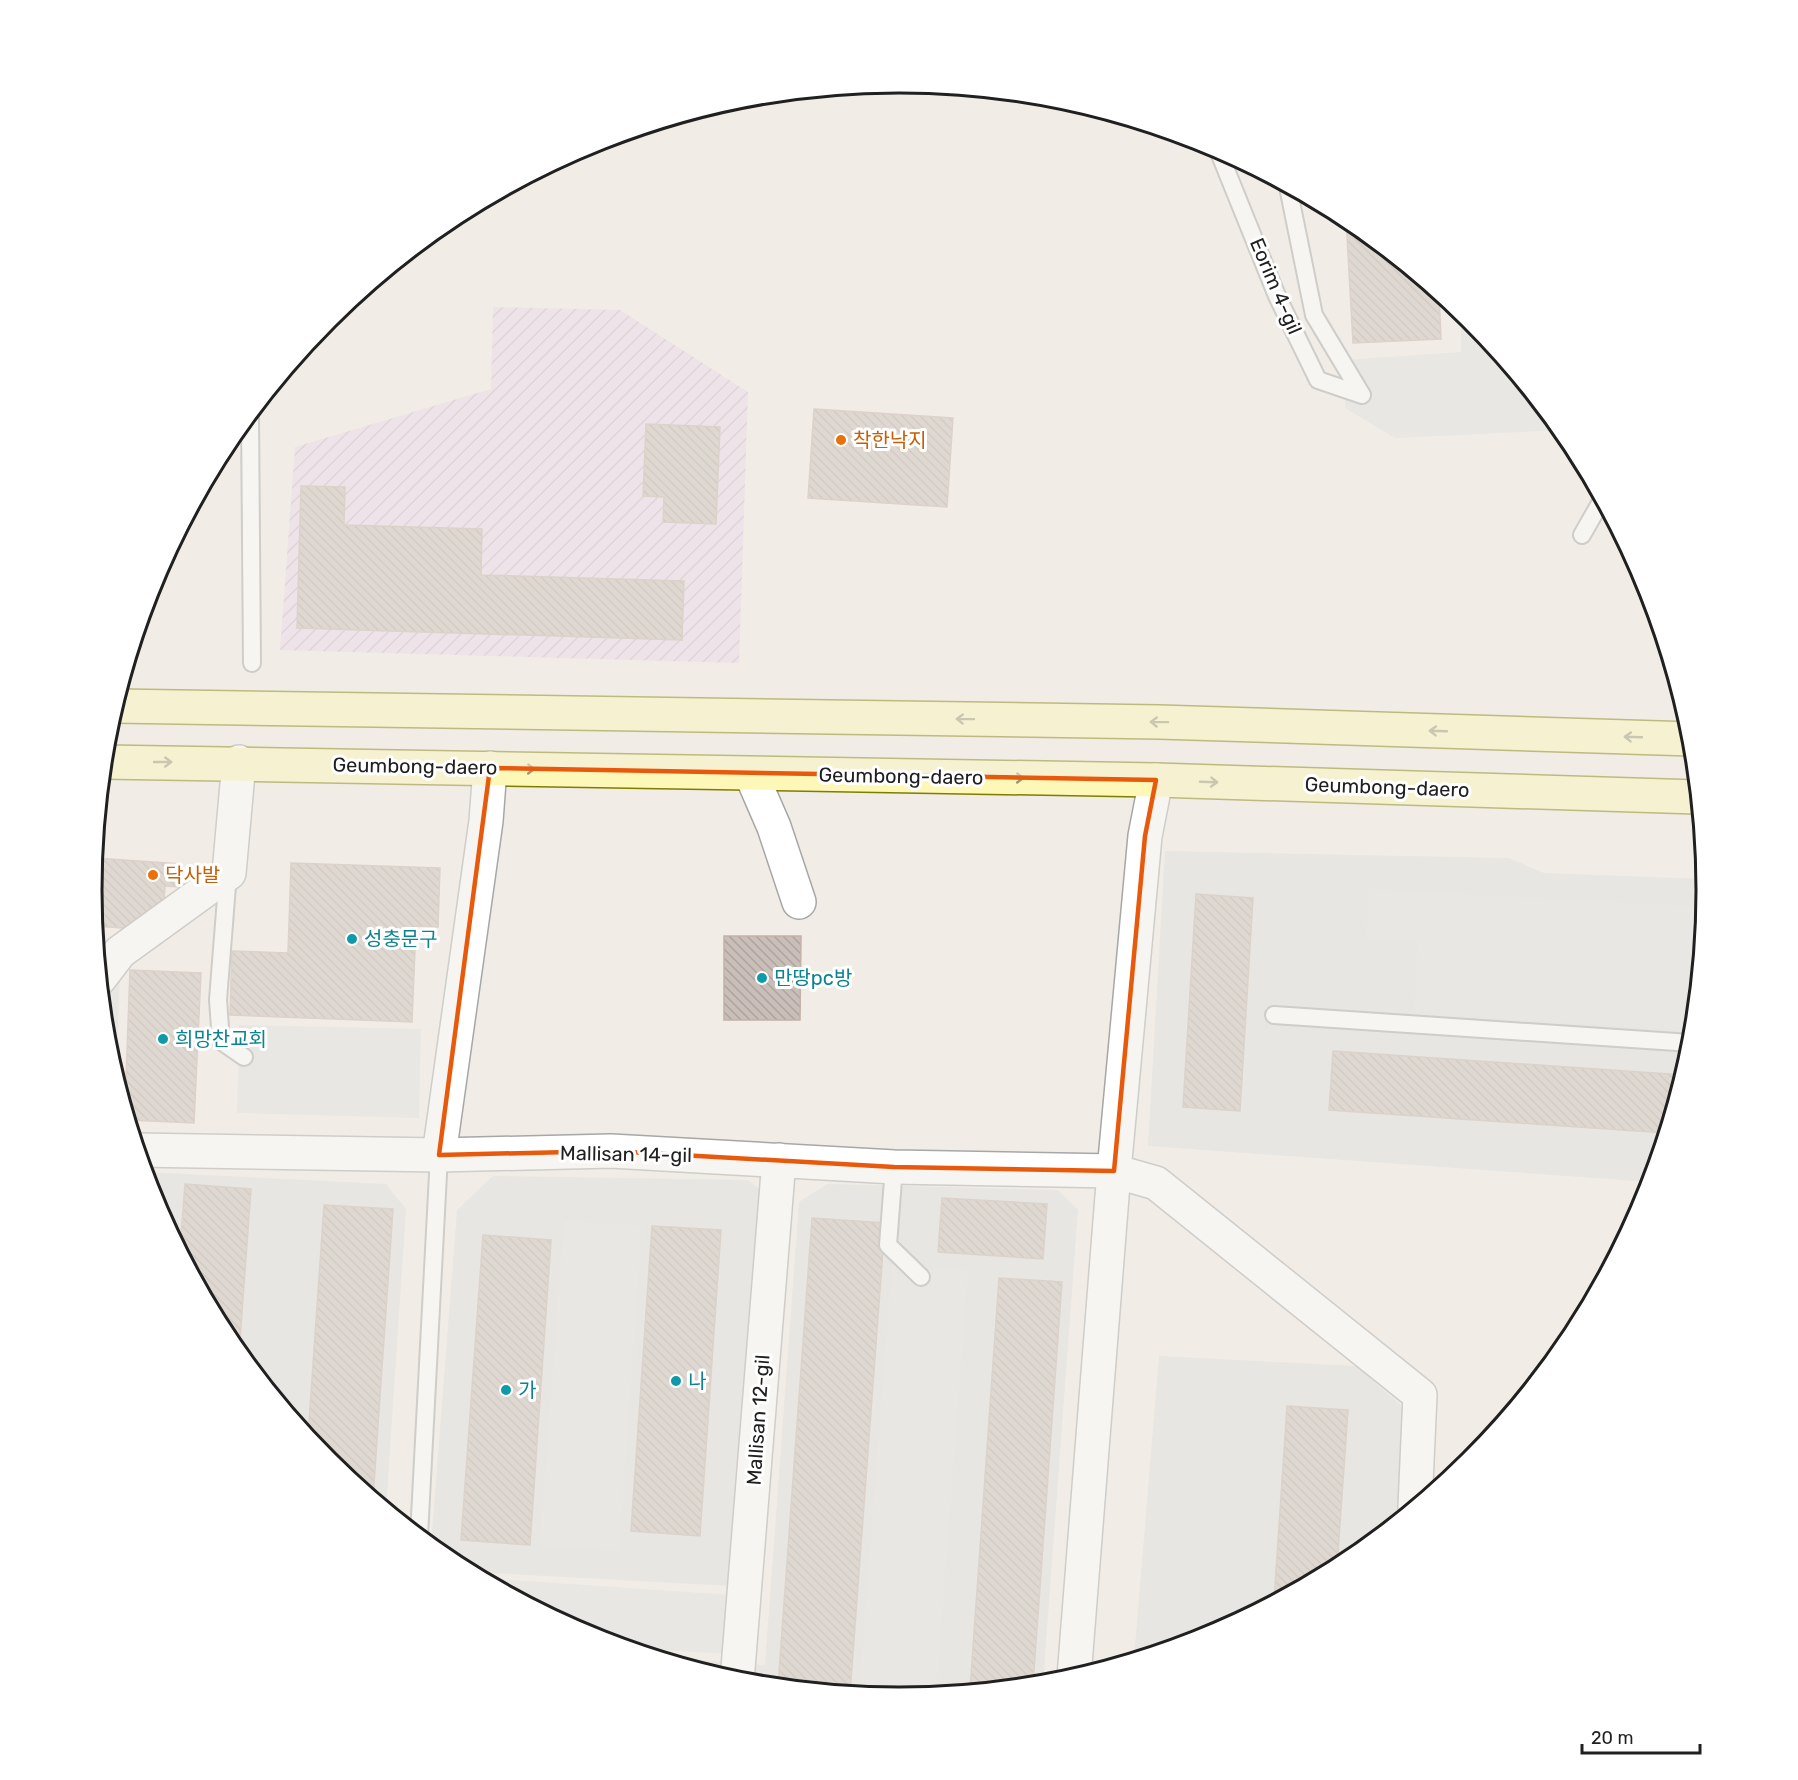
<svg xmlns="http://www.w3.org/2000/svg" width="1798" height="1780" font-family="Rubik,'Noto Sans KR',sans-serif">
	<defs>
		<pattern id="industrial-furrows" width="10" height="10" patternUnits="userSpaceOnUse" patternTransform="scale(1.5)"><rect width="10" height="10" fill="#ebd8ea"/><path d="M-1 1l2-2M0 10L10 0M9 11l2-2" fill="none" stroke="#c9b9c8"/></pattern>
		<pattern id="building-back-hatch" width="6" height="6" patternUnits="userSpaceOnUse" patternTransform="scale(1.5)"><rect width="6" height="6" fill="#cabeb9"/><path d="M-1 5l2 2M0 0l6 6M5-1l2 2" fill="none" stroke="#ada39f"/></pattern>
	</defs>
	<rect width="100%" height="100%" fill="#f1ece6"/>
	<!-- residential -->
	<path fill="#dedddd" d="M1165,851L1509,858L1544,873L1705,879L1691,1048L1650,1182L1148,1146Z
		M145,1172L386,1184L406,1209L386,1509L328,1461L227,1338L153,1199Z
		M493,1176L748,1180L764,1193L732,1586L471,1572L450,1561L431,1546L457,1210Z
		M827,1184L1058,1190L1078,1210L1043,1683L899,1697L741,1682L660,1657L765,1665L799,1202Z
		M1159,1356L1356,1366L1404,1408L1398,1520L1347,1562L1208,1636L1134,1658Z"/>
	<!-- industrial -->
	<path fill="url(#industrial-furrows)" d="M493,307L620,310L748,392L739,663L280,650L295,447L491,389Z"/>
	<!-- parking -->
	<path fill="#e0e0e0" d="M1461,311L1470,319L1561,430L1395,438L1345,408L1343,360L1461,352Z
		M1369,889L1705,907L1693,1031L1414,1013L1418,942L1366,938Z
		M120,978L116,1078L107,1047L102,1000Z
		M239,1025L421,1029L419,1118L237,1113Z
		M564,1221L642,1226L619,1551L540,1546Z
		M892,1265L968,1271L936,1694L899,1697L859,1694Z
		M482,1578L731,1595L727,1654L629,1648L590,1636Z"/>
	<!-- building -->
	<path fill="url(#building-back-hatch)" stroke="#c4b1a8" stroke-width="1.5" d="M1346,218L1439,293L1441,339L1353,343Z
		M814,409L953,418L947,507L808,498Z
		M646,424L720,427L716,524L663,522L664,497L643,496Z
		M301,486L345,487L344,525L482,529L481,575L684,581L682,640L297,628Z
		M95,858L182,864L180,887L165,886L164,901L136,929L95,926L93,902Z
		M291,863L440,868L438,927L416,926L412,1022L230,1015L232,951L288,953Z
		M1196,894L1253,898L1240,1111L1183,1107Z
		M724,936H801L800,1020H724Z
		M130,970L201,973L194,1123L129,1120L125,1105Z
		M1333,1051L1683,1075L1665,1133L1329,1110Z
		M185,1184L251,1189L239,1353L227,1338L180,1250Z
		M942,1198L1047,1204L1043,1259L938,1252Z
		M324,1205L393,1209L373,1498L328,1461L308,1437Z
		M812,1218L885,1223L850,1693L778,1686Z
		M652,1226L721,1230L700,1536L631,1531Z
		M483,1235L551,1240L530,1545L461,1540Z
		M999,1278L1062,1282L1033,1684L970,1690Z
		M1287,1406L1348,1410L1337,1567L1274,1601Z"/>
	<g fill="none" stroke-linecap="round" stroke-linejoin="round">
		<defs>
			<path id="lane" d="M1218,150L1277,296L1318,380L1362,395
				M1288,187L1314,315L1362,395
				M250,414L252,663
				M1582,535L1602,500
				M228,873L218,1000L221,1041L244,1057
				M1274,1015L1691,1043
				M894,1167L888,1245L921,1277
				M419,1536L439,1155"/>
			<path id="street" d="M751,774L774,827L799,902
				M100,978L120,952L229,873L239,762
				M138,1150L439,1155L611,1151L894,1167L1114,1171L1156,1183L1420,1395L1415,1506
				M439,1155L486,821L490,768
				M1074,1677L1114,1171L1145,836L1156,780
				M737,1681L779,1160"/>
			<path id="secondary" d="M115,706L1159,722L1692,739
				M104,762L1156,780L1697,797"/>
		</defs>
		<!-- lane casing -->
		<use href="#lane" stroke="#a7a7a7" stroke-width="20"/>
		<!-- street casing -->
		<use href="#street" stroke="#a7a7a7" stroke-width="36"/>
		<!-- secondary casing -->
		<use href="#secondary" stroke="#7f7d00" stroke-width="36"/>
		<!-- lane -->
		<use href="#lane" stroke="#fff" stroke-width="16"/>
		<!-- street -->
		<use href="#street" stroke="#fff" stroke-width="33"/>
		<!-- secondary -->
		<use href="#secondary" stroke="#fdf8b8" stroke-width="33"/>
	</g>
	<!-- one-way arrows -->
	<defs><path id="oneway-shaft" d="M-6 0H5M1.5-3L5.5 0L1.5 3" fill="none" stroke-width="1.6" stroke-linecap="round" stroke-linejoin="round" transform="scale(1.5)"/></defs>
	<g stroke="#9a9774">
		<use href="#oneway-shaft" transform="translate(965 719) rotate(-179)"/>
		<use href="#oneway-shaft" transform="translate(1159 722) rotate(-179)"/>
		<use href="#oneway-shaft" transform="translate(1438 731) rotate(-178)"/>
		<use href="#oneway-shaft" transform="translate(1633 737) rotate(-178)"/>
		<use href="#oneway-shaft" transform="translate(163 762)"/>
		<use href="#oneway-shaft" transform="translate(526 769) rotate(1)"/>
		<use href="#oneway-shaft" transform="translate(1015 778) rotate(1)"/>
		<use href="#oneway-shaft" transform="translate(1209 782) rotate(2)"/>
	</g>
	<!-- marked area -->
	<path d="M0 0H1798V1780H0ZM490,768L1156,780L1145,836L1114,1171L894,1167L611,1151L439,1155Z" fill="#f1ece6" fill-opacity=".55" fill-rule="evenodd"/>
	<path fill="none" stroke="#e8590c" stroke-width="4.5" stroke-linejoin="round" d="M490,768L1156,780L1145,836L1114,1171L894,1167L611,1151L439,1155Z"/>
	<!-- markers -->
	<g fill="#e8710a" stroke="#fff" stroke-width="2">
		<circle cx="841" cy="440" r="6"/>
		<circle cx="153" cy="875" r="6"/>
	</g>
	<g fill="#0f9aa8" stroke="#fff" stroke-width="2">
		<circle cx="352" cy="939" r="6"/>
		<circle cx="762" cy="978" r="6"/>
		<circle cx="163" cy="1039" r="6"/>
		<circle cx="676" cy="1381" r="6"/>
		<circle cx="506" cy="1390" r="6"/>
	</g>
	<g text-anchor="middle" stroke-width="6" stroke-linejoin="round" paint-order="stroke">
		<!-- street labels -->
		<g font-size="20" fill="#202020" stroke="#fff">
			<text transform="translate(1276 286) rotate(67)" y="7">Eorim 4-gil</text>
			<text transform="translate(415 766) rotate(1)" y="7">Geumbong-daero</text>
			<text transform="translate(901 776) rotate(1)" y="7">Geumbong-daero</text>
			<text transform="translate(1387 787) rotate(2)" y="7">Geumbong-daero</text>
			<text transform="translate(626 1154) rotate(1)" y="7">Mallisan 14-gil</text>
			<text transform="translate(758 1420) rotate(-86)" y="7">Mallisan 12-gil</text>
		</g>
		<!-- food labels -->
		<g font-size="20" fill="#c56008" stroke="#fff" text-anchor="start">
			<text x="853" y="447">착한낙지</text>
			<text x="165" y="882">닥사발</text>
		</g>
		<!-- culture labels -->
		<g font-size="20" fill="#0d838f" stroke="#fff" text-anchor="start">
			<text x="364" y="946">성충문구</text>
			<text x="774" y="985">만땅pc방</text>
			<text x="175" y="1046">희망찬교회</text>
			<text x="688" y="1388">나</text>
			<text x="518" y="1397">가</text>
		</g>
	</g>
	<!-- crop -->
	<path d="M0 0H1798V1780H0ZM102 890a797 797 0 1 1 1594 0a797 797 0 1 1-1594 0Z" fill="#fff" fill-rule="evenodd"/>
	<path fill="none" stroke="#202020" stroke-width="3" d="M102 890a797 797 0 1 1 1594 0a797 797 0 1 1-1594 0Z"/>
	<!-- scale -->
	<path d="M1582 1744v9h118v-9" fill="none" stroke="#202020" stroke-width="3"/>
	<text x="1591" y="1744" font-size="18" fill="#202020" stroke="#ffffff" stroke-width="4.5" paint-order="stroke">20 m</text>
</svg>
